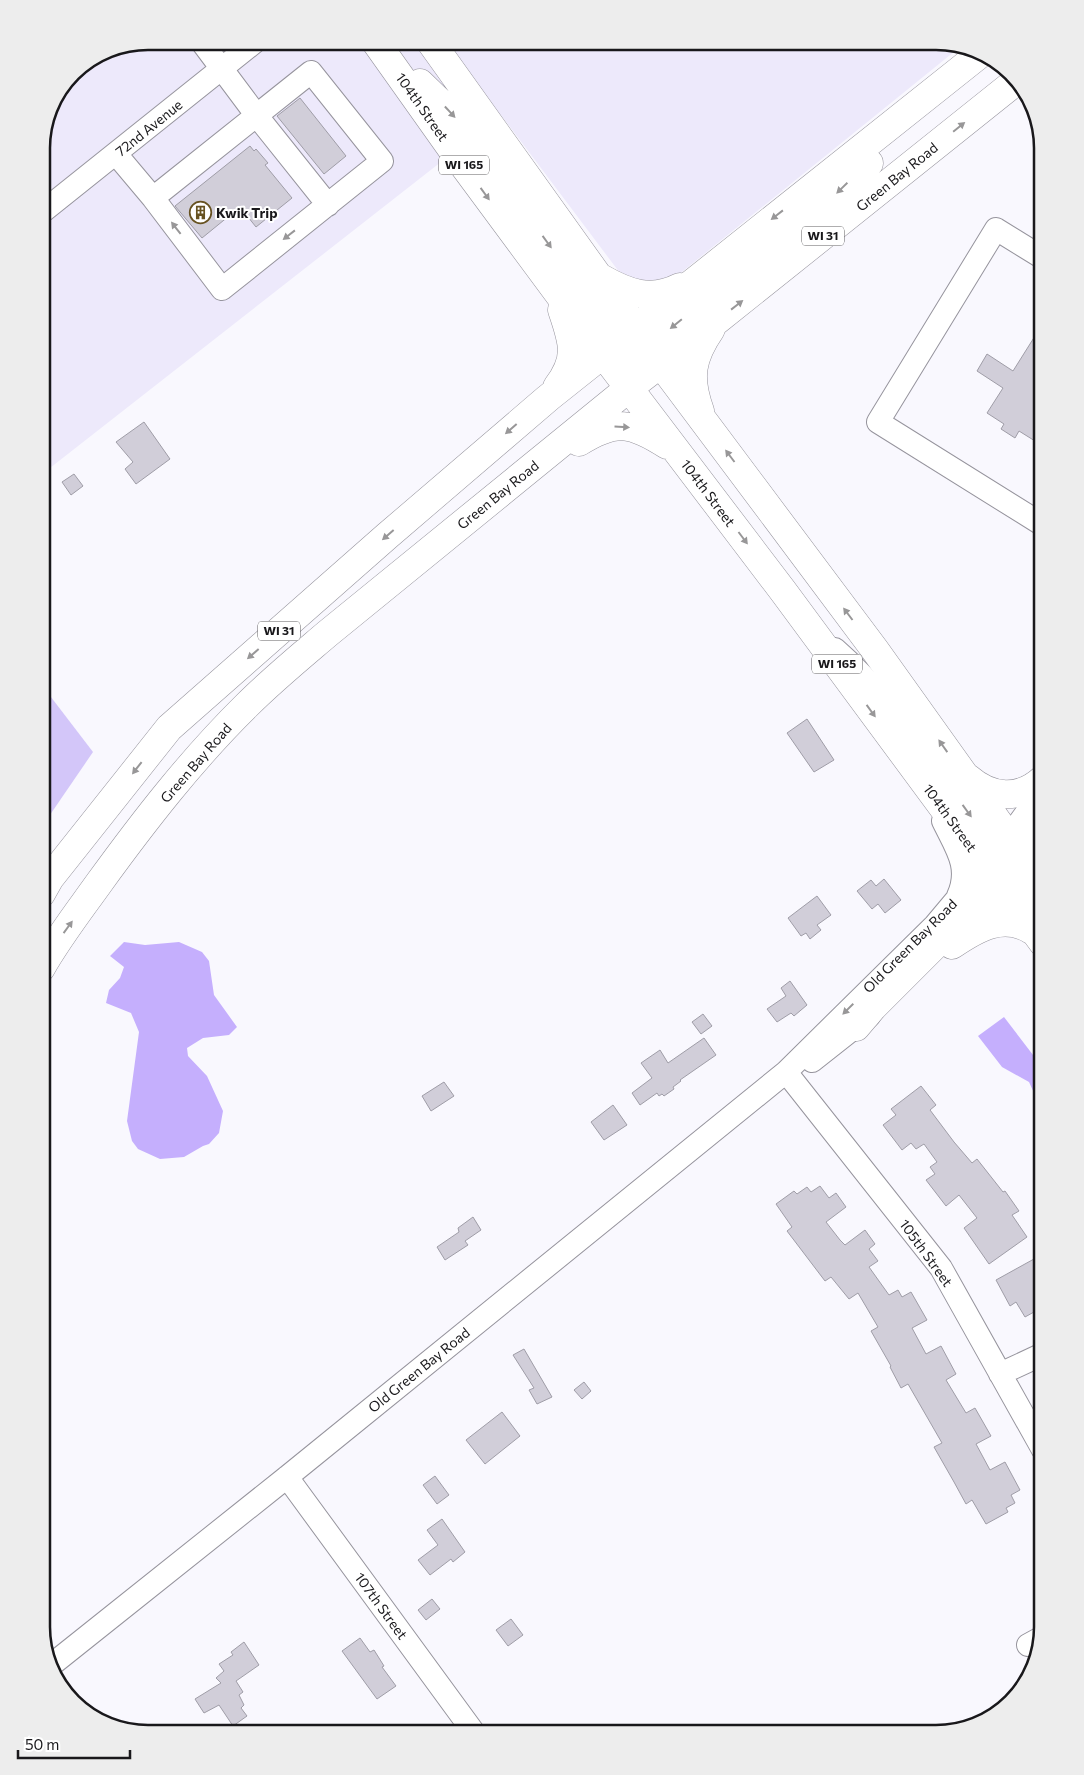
<svg xmlns="http://www.w3.org/2000/svg" width="1084" height="1775" font-family="Commissioner,sans-serif">
	<rect width="100%" height="100%" fill="#f9f8fe"/>
	<!-- built -->
	<path fill="#ede9fb" d="M148,41L943,42L960,47L667,284L623,277L501,115L41,475V142L52,101L73,72L108,49Z"/>
	<!-- green -->
	<path fill="#d3c6f9" d="M41,684L93,752L41,828Z"/>
	<!-- water -->
	<path fill="#c5affd" d="M124,942L145,945L179,942L202,952L209,961L214,995L237,1027L229,1035L203,1038L187,1048L188,1056L207,1076L223,1111L219,1133L209,1144L203,1146L184,1157L160,1159L138,1149L132,1141L127,1121L139,1032L131,1013L106,1003L109,990L120,978L124,967L110,956Z
		M1004,1017L1043,1068V1117L1041,1108L1029,1082L1002,1067L978,1036Z"/>
	<!-- building -->
	<path fill="#d1ced9" stroke="#9f9da7" d="M300,98L346,156L324,174L277,116Z
		M250,146L254,151L256,149L268,163L265,165L292,198L256,227L240,207L202,238L175,206Z
		M1035,336L1043,341V446L1019,431L1015,438L1001,429L1004,424L987,413L1003,388L977,371L987,354L1013,371Z
		M144,422L170,459L136,484L125,469L133,462L116,442Z
		M74,474L83,486L71,495L62,482Z
		M807,719L834,760L814,772L787,733Z
		M884,879L901,900L885,913L878,904L872,909L857,891L871,880L876,886Z
		M817,896L831,915L817,925L821,930L810,939L806,933L801,936L788,918Z
		M790,981L807,1005L794,1016L791,1013L777,1022L767,1009L786,996L781,988Z
		M703,1014L712,1026L701,1034L692,1022Z
		M704,1038L716,1055L680,1080L681,1081L673,1087L674,1089L664,1096L662,1094L659,1096L657,1093L640,1105L632,1093L652,1078L641,1063L660,1050L668,1063Z
		M444,1082L454,1096L431,1111L422,1096Z
		M921,1086L936,1105L930,1110L954,1142L972,1163L977,1159L1003,1192L1005,1191L1019,1211L1012,1215L1027,1237L989,1264L964,1228L977,1218L959,1195L946,1206L926,1180L935,1174L930,1167L937,1162L924,1144L916,1149L911,1143L902,1150L883,1125L896,1115L891,1109Z
		M613,1105L627,1125L604,1140L591,1122Z
		M820,1186L829,1198L836,1193L846,1207L826,1222L840,1240L845,1245L865,1230L875,1244L869,1249L878,1261L869,1267L889,1295L898,1290L902,1297L911,1292L927,1320L912,1328L926,1354L941,1346L956,1374L946,1380L966,1413L975,1408L991,1436L976,1444L990,1470L1005,1462L1020,1490L1011,1495L1015,1503L1006,1508L1008,1512L986,1524L972,1500L966,1504L954,1482L934,1447L942,1443L908,1384L901,1388L890,1367L891,1366L871,1331L878,1327L858,1293L849,1299L831,1277L825,1281L787,1231L792,1227L776,1204L794,1191L797,1194L807,1187L811,1192Z
		M473,1217L481,1230L465,1241L468,1245L445,1260L437,1247L459,1232L458,1228Z
		M1043,1254V1307L1025,1317L1016,1302L1010,1306L996,1280Z
		M524,1349L552,1397L537,1404L529,1390L534,1388L513,1355Z
		M584,1382L591,1391L582,1399L574,1390Z
		M502,1412L520,1436L485,1464L466,1440Z
		M435,1476L449,1495L437,1504L423,1485Z
		M442,1519L465,1552L453,1562L451,1559L430,1575L418,1560L438,1545L427,1530Z
		M432,1599L440,1609L426,1620L418,1610Z
		M511,1619L523,1635L508,1646L496,1630Z
		M360,1638L370,1652L374,1650L384,1666L382,1667L396,1686L377,1699L342,1651Z
		M244,1642L259,1665L236,1681L243,1692L239,1695L244,1705L241,1708L247,1716L233,1726L219,1705L204,1713L195,1699L221,1683L216,1678L224,1671L219,1664L233,1655L231,1652Z"/>
	<g fill="none" stroke-linecap="round" stroke-linejoin="round">
		<defs>
			<path id="minor" d="M201,41L257,116L328,205
				M116,154L153,198L222,289L382,161L311,72L153,198
				M41,213L256,41
				M1043,525L878,422L996,229L1043,258
				M835,649C881,689 914,738 950,787C968,811 985,839 1008,859
				M943,821C956,848 971,867 958,896
				M1004,873L1022,890L1043,914
				M967,931L1011,888L1043,849
				M812,1061L869,1016
				M786,1072L941,1268L1043,1450
				M1000,1374L1043,1354
				M287,1477L475,1734
				M1028,1645L1039,1639
				M50,1666L287,1477L786,1072L935,925L1008,838L1043,790"/>
			<path id="major" d="M375,41L458,158L603,354L783,591L1043,943
				M430,41L661,364L875,650L1043,885
				M420,83L447,109L465,130L607,324L633,353
				M601,278C627,293 651,302 680,287
				M637,360L661,336L833,197L869,163
				M557,387C579,358 573,342 562,310
				M700,411C688,378 691,358 711,329
				M579,442C616,419 631,422 667,445
				M968,778C991,798 1019,801 1043,779
				M1010,867L1018,852L1043,818
				M41,894L50,878L169,728L387,536L548,398L980,54
				M952,945C977,928 1004,912 1033,931
				M41,968C58,938 79,911 99,883C144,821 192,759 247,705C272,680 300,657 327,634L629,388L715,322L1015,82
				M856,1027L873,1007L980,900L995,883L1006,866"/>
		</defs>
		<!-- minor casing -->
		<use href="#minor" stroke="#96949d" stroke-width="24"/>
		<!-- major casing -->
		<use href="#major" stroke="#96949d" stroke-width="29"/>
		<!-- minor -->
		<use href="#minor" stroke="#fff" stroke-width="22"/>
		<!-- major -->
		<use href="#major" stroke="#fff" stroke-width="28"/>
	</g>
	<!-- one-way arrows -->
	<defs><path id="oneway-solid" d="M-6-.8H1V-3.2L6.5 0L1 3.2V.8H-6Z" transform="scale(1.25)"/></defs>
	<g fill="#989798">
		<use href="#oneway-solid" transform="translate(450 112) rotate(47)"/>
		<use href="#oneway-solid" transform="translate(959 127) rotate(-39)"/>
		<use href="#oneway-solid" transform="translate(842 188) rotate(136)"/>
		<use href="#oneway-solid" transform="translate(485 194) rotate(54)"/>
		<use href="#oneway-solid" transform="translate(777 215) rotate(142)"/>
		<use href="#oneway-solid" transform="translate(176 228) rotate(-128)"/>
		<use href="#oneway-solid" transform="translate(289 235) rotate(142)"/>
		<use href="#oneway-solid" transform="translate(547 242) rotate(54)"/>
		<use href="#oneway-solid" transform="translate(737 305) rotate(-38)"/>
		<use href="#oneway-solid" transform="translate(676 324) rotate(141)"/>
		<use href="#oneway-solid" transform="translate(622 427) rotate(3)"/>
		<use href="#oneway-solid" transform="translate(511 429) rotate(139)"/>
		<use href="#oneway-solid" transform="translate(730 456) rotate(-127)"/>
		<use href="#oneway-solid" transform="translate(388 535) rotate(139)"/>
		<use href="#oneway-solid" transform="translate(743 538) rotate(53)"/>
		<use href="#oneway-solid" transform="translate(848 614) rotate(-127)"/>
		<use href="#oneway-solid" transform="translate(253 654) rotate(139)"/>
		<use href="#oneway-solid" transform="translate(871 711) rotate(54)"/>
		<use href="#oneway-solid" transform="translate(943 746) rotate(-125)"/>
		<use href="#oneway-solid" transform="translate(137 768) rotate(128)"/>
		<use href="#oneway-solid" transform="translate(967 811) rotate(54)"/>
		<use href="#oneway-solid" transform="translate(68 927) rotate(-54)"/>
		<use href="#oneway-solid" transform="translate(848 1009) rotate(135)"/>
	</g>
	<!-- icons -->
	<defs>
		<symbol id="building-ring" viewBox="-11 -11 22 22"><circle r="9.5" fill="#fff" stroke="#675221" stroke-width="1.5"/><path d="M-4-6H4V6H1V3H-1V6H-4ZM-2.5-4.3h1.7v1.8h-1.7ZM.8-4.3h1.7v1.8H.8ZM-2.5-1h1.7V.8h-1.7ZM.8-1h1.7V.8H.8Z" fill="#675221"/></symbol>
	</defs>
	<g fill-rule="evenodd">
		<use href="#building-ring" x="188" y="200" width="25" height="25"/>
	</g>
	<g text-anchor="middle" stroke-width="4" stroke-linejoin="round" paint-order="stroke">
		<!-- shield labels -->
		<g fill="#fff" stroke="#5e5d5f" stroke-width="1">
			<rect x="439" y="155.5" width="50" height="19" rx="4"/>
			<rect x="802" y="226.5" width="42" height="19" rx="4"/>
			<rect x="258" y="621.5" width="42" height="19" rx="4"/>
			<rect x="812" y="654.5" width="50" height="19" rx="4"/>
		</g>
		<g font-size="12" font-weight="bold" fill="#19181b">
			<text x="464" y="169">WI 165</text>
			<text x="823" y="240">WI 31</text>
			<text x="279" y="635">WI 31</text>
			<text x="837" y="668">WI 165</text>
		</g>
		<!-- street labels -->
		<g font-size="14" fill="#19181b" stroke="#fff">
			<text transform="translate(422 107) rotate(55)" y="5">104th Street</text>
			<text transform="translate(149 128) rotate(-39)" y="5">72nd Avenue</text>
			<text transform="translate(897 177) rotate(-39)" y="5">Green Bay Road</text>
			<text transform="translate(708 493) rotate(53)" y="5">104th Street</text>
			<text transform="translate(498 495) rotate(-39)" y="5">Green Bay Road</text>
			<text transform="translate(196 763) rotate(-49)" y="5">Green Bay Road</text>
			<text transform="translate(950 818) rotate(54)" y="5">104th Street</text>
			<text transform="translate(910 946) rotate(-45)" y="5">Old Green Bay Road</text>
			<text transform="translate(926 1253) rotate(54)" y="5">105th Street</text>
			<text transform="translate(419 1370) rotate(-39)" y="5">Old Green Bay Road</text>
			<text transform="translate(381 1606) rotate(54)" y="5">107th Street</text>
		</g>
		<!-- poi labels -->
		<g font-size="14" font-weight="bold" fill="#19181b" stroke="#fff" text-anchor="start">
			<text x="216" y="218">Kwik Trip</text>
		</g>
	</g>
	<!-- crop -->
	<path d="M0 0H1084V1775H0ZM148 50H936A98 98 0 0 1 1034 148V1627A98 98 0 0 1 936 1725H148A98 98 0 0 1 50 1627V148A98 98 0 0 1 148 50Z" fill="#ededed" fill-rule="evenodd"/>
	<path fill="none" stroke="#19181b" stroke-width="2.5" d="M148 50H936A98 98 0 0 1 1034 148V1627A98 98 0 0 1 936 1725H148A98 98 0 0 1 50 1627V148A98 98 0 0 1 148 50Z"/>
	<!-- scale -->
	<path d="M18 1750v8h112v-8" fill="none" stroke="#19181b" stroke-width="2.5"/>
	<text x="25" y="1750" font-size="15" fill="#19181b" stroke="#ffffff" stroke-width="4" paint-order="stroke">50 m</text>
</svg>
